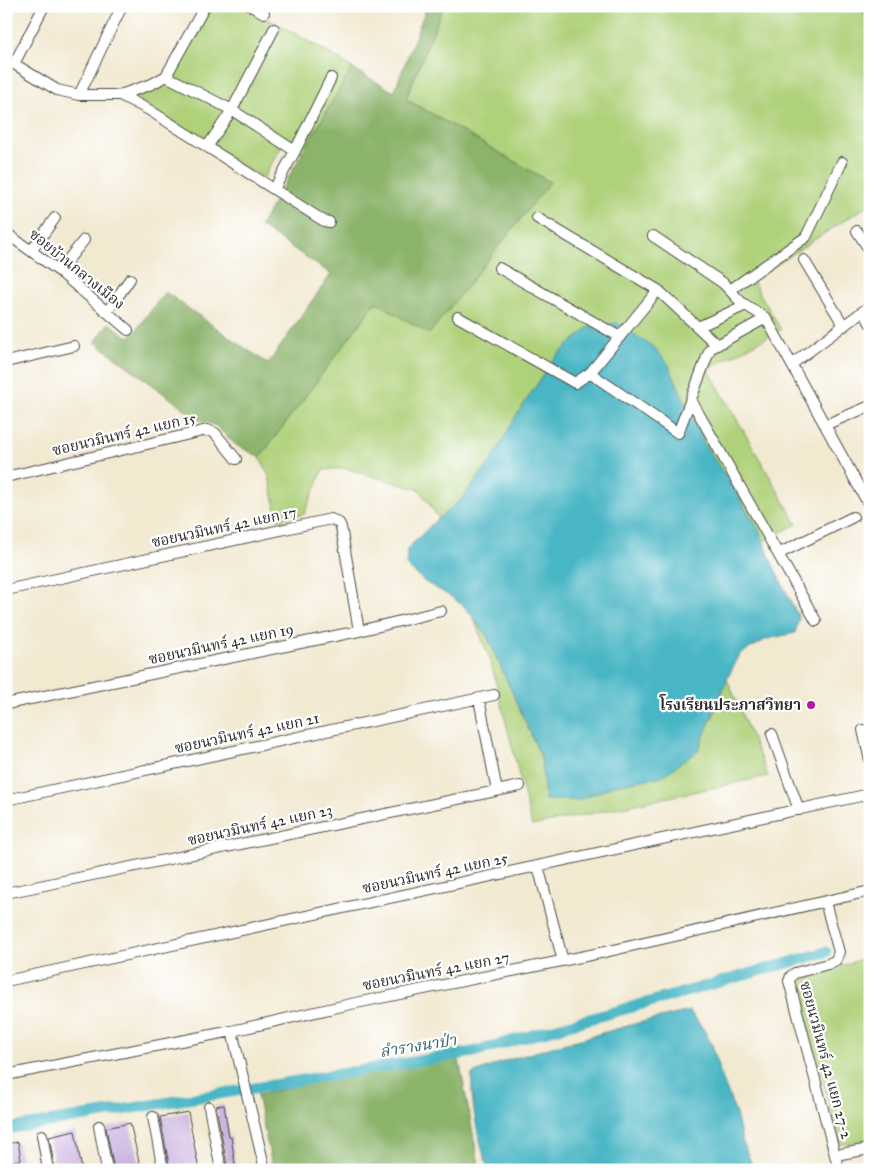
<svg xmlns="http://www.w3.org/2000/svg" width="876" height="1176" font-family="'IM FELL Great Primer','Noto Serif Thai',serif">
	<rect width="100%" height="100%" fill="#fff"/>
	<filter id="ink" filterUnits="userSpaceOnUse"><feTurbulence type="fractalNoise" baseFrequency=".02" numOctaves="2"/><feDisplacementMap in="SourceGraphic" scale="10" xChannelSelector="R" yChannelSelector="G"/><feConvolveMatrix kernelMatrix="1 2 1 2 8 2 1 2 1" color-interpolation-filters="sRGB"/></filter>
	<filter id="wash" filterUnits="userSpaceOnUse"><feTurbulence type="fractalNoise" baseFrequency=".0096" numOctaves="4" result="noise"/><feDisplacementMap in="SourceGraphic" scale="20" xChannelSelector="R" yChannelSelector="G"/><feGaussianBlur stdDeviation="1.12" result="paint"/><feColorMatrix in="noise" values="0 0 0 0 0 0 0 0 0 0 0 0 0 0 0 0 0 1.4 0 .05"/><feComposite in="paint" operator="in"/></filter>
	<g filter="url(#wash)">
		<rect width="100%" height="100%" fill="#f2e9d1"/>
		<!-- green -->
		<path fill="#afd17a" stroke="#6d7e52" d="M212,6H243L294,33L344,62L352,68L302,154L285,140L263,179L134,97L174,74Z
			M443,6H859L870,21V204L752,280L781,330L708,369L797,524L763,541L759,530L731,484L705,446L668,364L538,383L492,460L462,499L439,519L420,490L344,468L323,470L304,514L278,519L269,476L260,457L376,302L550,182L406,99Z
			M474,620L487,636L541,757L546,799L579,800L615,785L662,776L712,719L727,679L768,776L532,826L490,659Z
			M870,956V1139L840,1145L796,982Z"/>
		<!-- forest -->
		<path fill="#8bb36a" stroke="#5b6f4a" d="M427,6H443L406,99L550,182L429,334L376,302L260,457L236,445L216,426L198,419L95,342L109,323L128,337L134,333L165,292L268,364L331,274L260,226L352,68L394,92Z
			M457,1050L480,1170H273L257,1095Z"/>
		<!-- water -->
		<path fill="#49b6c5" stroke="#3a7078" d="M617,323L655,348L668,364L705,446L731,484L759,530L773,565L799,618L795,633L767,639L740,654L727,679L698,751L662,776L615,785L579,800H545L541,757L487,636L465,607L450,596L425,582L406,565L407,549L432,524L462,499L492,460L516,416L555,357L589,327Z
			M690,1011L704,1030L712,1045L721,1075L736,1114L742,1140L754,1170H488C479,1138 470,1107 472,1074L505,1061L552,1047L638,1023Z"/>
		<g fill="none" stroke-linecap="round" stroke-linejoin="round">
			<!-- canal -->
			<path stroke="#49b6c5" stroke-width="11" d="M864,6L870,14
				M6,1129L473,1052L826,952"/>
		</g>
		<g id="blocks">
			<!-- building -->
			<path fill="#ccb4e1" d="M224,1105L229,1137H231L236,1170H228L216,1106Z
				M188,1112L199,1170H170L160,1117Z
				M130,1123L141,1170H114L106,1128Z
				M75,1131L82,1170H55L49,1137Z
				M18,1142L21,1160L8,1162L6,1144Z"/>
		</g>
	</g>
	<g filter="url(#ink)">
		<use href="#blocks" fill-opacity="0" stroke="#494844" stroke-width="1"/>
		<g fill="none" stroke-linecap="round" stroke-linejoin="round">
			<defs>
				<path id="minor" d="M251,6L264,13
					M6,59L57,90L79,95H120L152,84L166,76L205,6
					M14,64L44,6
					M166,76L232,110L295,151
					M79,95L122,6
					M120,95L149,110L324,221L329,222
					M207,147L232,110L274,29
					M274,189L295,151L331,78
					M537,218L658,290L717,345
					M857,231L870,251
					M6,233L59,271L128,330
					M653,236L723,283L741,302L766,318L870,507
					M31,251L55,218
					M804,260L844,326
					M499,268L620,337
					M59,271L84,240
					M730,290L806,237L842,162
					M864,311L870,323
					M107,312L130,279
					M458,317L575,383L590,373L678,433L710,349L766,318
					M698,327L746,305
					M6,362L74,346
					M792,364L870,306
					M590,373L658,290
					M691,400L816,621
					M825,425L870,406
					M6,477L207,430L215,433L236,459
					M778,554L853,517
					M6,590L331,519L339,523L341,527L359,631
					M479,699L497,791
					M6,704L359,631L441,611
					M863,730L870,761
					M772,734L799,810
					M6,800L494,695
					M538,866L563,961
					M6,893L520,786
					M825,902L839,952L836,960L828,964L795,973L791,976L789,981L839,1170
					M6,981L870,794
					M232,1031L265,1170
					M6,1075L232,1031L351,1004L605,952L870,891
					M209,1107L221,1170
					M153,1117L163,1170
					M99,1126L107,1170
					M42,1135L48,1170
					M835,1155L870,1149"/>
			</defs>
			<!-- minor casing -->
			<use href="#minor" stroke="#494844" stroke-width="12"/>
			<!-- minor -->
			<use href="#minor" stroke="#fff" stroke-width="10"/>
		</g>
	</g>
	<!-- markers -->
	<circle fill="#b5179e" stroke="#fff" stroke-width="2" cx="811" cy="705" r="5"/>
	<g text-anchor="middle" stroke-width="4.5" stroke-linejoin="round" paint-order="stroke">
		<!-- street labels -->
		<g font-size="15" fill="#2b2b2b" stroke="#fff">
			<text transform="translate(77 269) rotate(39)" y="5">ซอยบ้านกลางเมือง</text>
			<text transform="translate(124 434) rotate(-13)" y="5">ซอยนวมินทร์ 42 แยก 15</text>
			<text transform="translate(224 527) rotate(-12)" y="5">ซอยนวมินทร์ 42 แยก 17</text>
			<text transform="translate(221 644) rotate(-12)" y="5">ซอยนวมินทร์ 42 แยก 19</text>
			<text transform="translate(247 733) rotate(-12)" y="5">ซอยนวมินทร์ 42 แยก 21</text>
			<text transform="translate(260 825) rotate(-12)" y="5">ซอยนวมินทร์ 42 แยก 23</text>
			<text transform="translate(435 873) rotate(-12)" y="5">ซอยนวมินทร์ 42 แยก 25</text>
			<text transform="translate(436 971) rotate(-11)" y="5">ซอยนวมินทร์ 42 แยก 27</text>
			<text transform="translate(826 1060) rotate(75)" y="5">ซอยนวมินทร์ 42 แยก 27-2</text>
		</g>
		<!-- poi labels -->
		<g font-size="15" font-weight="bold" fill="#2b2b2b" stroke="#fff" text-anchor="end">
			<text x="801" y="710">โรงเรียนประภาสวิทยา</text>
		</g>
		<!-- water labels -->
		<g font-size="16" font-style="italic" fill="#376369" stroke="#fff">
			<text transform="translate(418 1045) rotate(-9)" y="6">ลำรางนาป่า</text>
		</g>
	</g>
	<!-- margin -->
	<rect width="876" height="1176" fill="none" stroke="#fff" stroke-width="25"/>
</svg>
